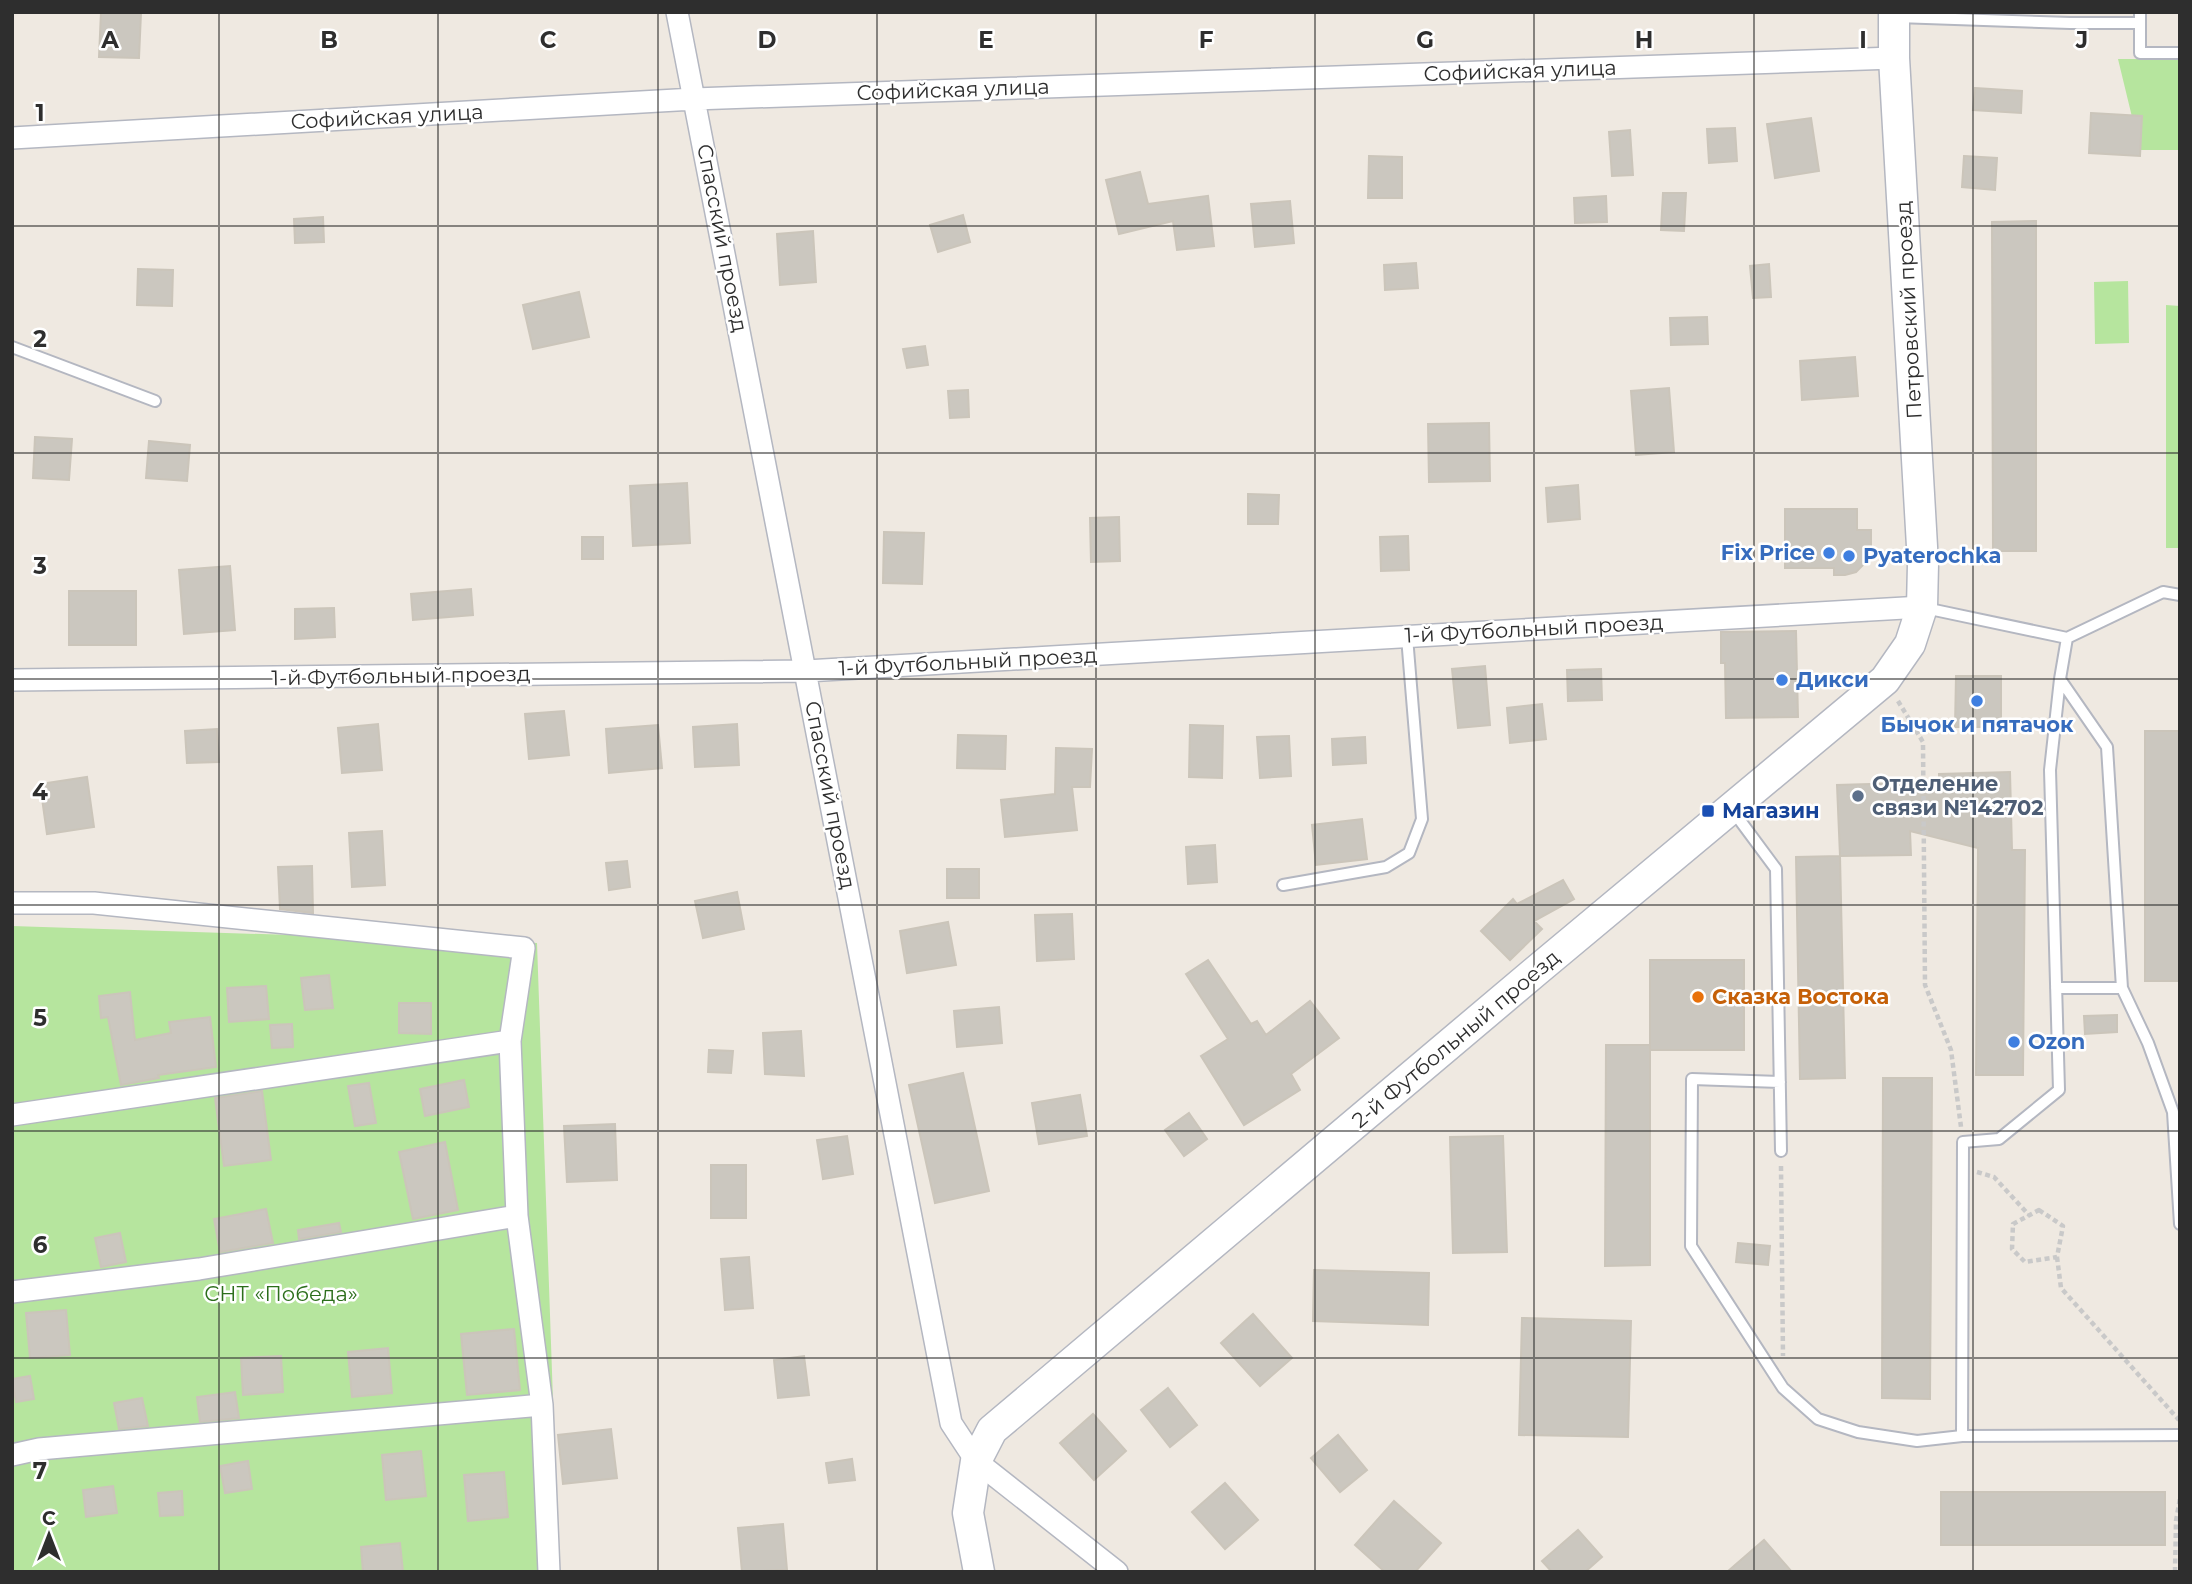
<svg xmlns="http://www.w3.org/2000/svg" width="2192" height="1584" font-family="Montserrat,sans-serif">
	<rect width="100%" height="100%" fill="#efe9e1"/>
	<!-- green -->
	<path fill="#b6e59e" d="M2118,59H2180V150H2140Z
		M2128,281L2129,343L2095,344L2094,282Z
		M2166,305L2180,306V548H2166Z
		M12,926L537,943L559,1572H12Z"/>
	<!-- building -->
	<path fill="#cbc7bf" stroke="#cbc5ba" stroke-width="2" d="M101,12L141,13L139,58L99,57Z
		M1975,88L2022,91L2021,113L1973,110Z
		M2091,113L2142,116L2140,156L2089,153Z
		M1811,118L1819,171L1775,178L1767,124Z
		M1735,128L1737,161L1709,163L1707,129Z
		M1630,130L1633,175L1612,176L1609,132Z
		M1369,156L1402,157V198H1368Z
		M1964,156L1997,158L1995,190L1962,187Z
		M1140,172L1148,204L1208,196L1214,246L1177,250L1173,221L1119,234L1106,180Z
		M1663,193H1686L1684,231L1661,230Z
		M1606,196L1607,222L1575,223L1574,198Z
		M1290,201L1294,243L1255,247L1251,204Z
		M963,215L970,242L938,252L930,225Z
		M323,217L324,242L295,243L294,219Z
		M2036,221V551H1993L1992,222Z
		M813,231L816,282L780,285L777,234Z
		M1416,263L1418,288L1385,290L1384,265Z
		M1769,264L1771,297L1753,298L1750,266Z
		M138,269L173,270L172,306L137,305Z
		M579,292L589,337L533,349L523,305Z
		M1707,317L1708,344L1671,345L1670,318Z
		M925,346L928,365L907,368L903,349Z
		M1855,357L1858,396L1802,400L1800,361Z
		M1669,388L1674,452L1636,455L1631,391Z
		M968,390L969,417L950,418L948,391Z
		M1489,423L1490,481L1429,482L1428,424Z
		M35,437L72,439L69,480L33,478Z
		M149,441L190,445L187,481L146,478Z
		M687,483L690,543L633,546L630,486Z
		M1578,485L1580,519L1548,522L1546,488Z
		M1248,494L1279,495L1278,524H1248Z
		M1785,509H1857V530H1871V553L1866,562L1856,572L1845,575H1834V568H1785Z
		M1119,517L1120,561L1091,562L1090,518Z
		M884,532L924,533L922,584L883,583Z
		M1408,536L1409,570L1381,571L1380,537Z
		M582,537H603V559H582Z
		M230,566L235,630L184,634L179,570Z
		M471,589L473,615L413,620L411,594Z
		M69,591H136V645H69Z
		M334,608L335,637L295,639V609Z
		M1796,631L1798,717L1726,718L1725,663H1721V632Z
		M1485,666L1490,725L1458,728L1452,669Z
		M1601,669L1602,700L1568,701L1567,670Z
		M1956,676H2001V727H1955Z
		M1542,704L1546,739L1510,743L1507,708Z
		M564,711L569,755L529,759L525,714Z
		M378,724L382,770L342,773L338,728Z
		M737,724L739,765L695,767L693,727Z
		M658,725L662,768L609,773L606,729Z
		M1190,725L1223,726L1222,778L1189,777Z
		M217,729L219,762L187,763L185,731Z
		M2145,731H2180V981H2145Z
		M958,735L1006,736L1005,769L957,768Z
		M1289,736L1291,776L1260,778L1257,737Z
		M1365,737L1366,763L1333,765L1332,739Z
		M1056,748L1092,749L1090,787H1072L1077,830L1005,837L1001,800L1055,794Z
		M2010,772L2012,850H2025L2023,1075H1976L1978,848L1910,831L1911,855L1840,856L1837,785L1939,782V774Z
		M87,777L94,827L47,834L40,784Z
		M1362,819L1367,859L1316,865L1312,825Z
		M382,831L385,885L352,887L349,833Z
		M1215,845L1217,882L1188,884L1186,847Z
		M1840,856L1845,1078L1800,1079L1796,857Z
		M627,861L630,887L609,890L606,863Z
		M312,866L313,913L280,909L278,867Z
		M947,869H979V898H947Z
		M1563,880L1574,899L1534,921L1542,929L1510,960L1481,931L1513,899L1517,904Z
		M737,892L744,929L703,938L695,901Z
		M1072,914L1074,959L1037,961L1035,915Z
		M948,922L956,965L907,973L900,931Z
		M1208,960L1251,1024L1257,1021L1266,1035L1310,1001L1339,1038L1291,1074L1300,1090L1244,1125L1201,1056L1228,1039L1186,974Z
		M1650,960H1744V1050H1650Z
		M329,975L333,1008L305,1010L301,978Z
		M266,986L269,1019L229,1022L227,988Z
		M130,992L135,1040L171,1033L169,1022L210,1017L216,1067L158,1075L159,1078L121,1085L108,1017L101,1018L99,996Z
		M399,1003H431V1034L399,1033Z
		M999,1007L1002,1043L957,1047L954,1011Z
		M2117,1015V1032L2085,1034L2084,1016Z
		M292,1024L293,1047L272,1048L270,1025Z
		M801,1031L804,1076L765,1074L763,1033Z
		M1606,1045H1650V1265L1605,1266Z
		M709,1050L733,1051L731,1073L708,1072Z
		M963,1073L989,1191L935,1203L909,1085Z
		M1883,1078H1932L1930,1399L1882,1398Z
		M464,1080L469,1107L425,1116L420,1089Z
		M369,1083L376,1123L355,1126L348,1086Z
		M262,1091L271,1160L224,1166L215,1098Z
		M1080,1095L1087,1136L1039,1144L1032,1103Z
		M1189,1113L1207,1139L1184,1156L1165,1130Z
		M615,1124L617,1180L567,1182L564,1126Z
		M847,1136L853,1174L823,1179L817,1140Z
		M1503,1136L1507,1252L1453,1253L1450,1137Z
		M445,1142L458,1210L413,1219L399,1152Z
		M711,1165H746V1218H711Z
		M266,1209L273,1243L220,1252L214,1219Z
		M339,1223L341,1232L299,1239L298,1230Z
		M120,1233L126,1262L101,1267L95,1238Z
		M1738,1243L1770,1246L1768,1265L1736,1262Z
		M749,1257L753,1308L725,1310L721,1259Z
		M1314,1270L1429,1273L1428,1325L1313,1321Z
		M66,1310L70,1355L30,1358L26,1313Z
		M1253,1314L1292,1358L1260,1386L1221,1343Z
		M1522,1318L1631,1321L1628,1437L1519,1435Z
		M514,1329L520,1390L467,1395L461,1334Z
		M388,1348L392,1393L352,1397L348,1352Z
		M281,1356L283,1392L243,1395L241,1358Z
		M804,1356L809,1395L778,1398L774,1360Z
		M30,1376L34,1399L16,1402L12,1379Z
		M1168,1388L1197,1425L1170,1447L1141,1410Z
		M235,1392L239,1418L200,1422L197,1397Z
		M142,1398L148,1426L119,1429L114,1403Z
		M1093,1414L1126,1451L1094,1480L1060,1443Z
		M611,1429L617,1478L563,1484L558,1435Z
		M1338,1435L1367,1470L1340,1492L1311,1458Z
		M421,1451L426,1496L386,1500L382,1455Z
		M852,1459L855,1480L829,1483L826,1463Z
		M248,1461L252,1489L225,1493L220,1466Z
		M504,1472L508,1517L468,1521L464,1475Z
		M1225,1483L1258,1520L1225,1549L1192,1512Z
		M113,1486L117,1513L86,1517L83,1490Z
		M182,1491L183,1515L160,1516L158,1493Z
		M1941,1492H2165V1545H1941Z
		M1394,1501L1441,1543L1415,1572H1385L1355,1545Z
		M783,1524L787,1570L742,1572L738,1528Z
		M1578,1530L1602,1557L1585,1572H1552L1542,1561Z
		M1764,1540L1792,1572H1727Z
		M400,1543L403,1572H363L361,1547Z"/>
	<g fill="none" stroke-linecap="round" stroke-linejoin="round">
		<defs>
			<path id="lane" d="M2140,12V53H2180
				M1897,17L2070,23H2140
				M12,347L155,401
				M1925,608L2067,638L2060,679L2107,747L2122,988L2148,1043L2173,1112L2180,1224
				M2067,638L2163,592L2180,595
				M1733,811L1776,869L1781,1151
				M1283,885L1386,867L1409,853L1422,819L1407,637
				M2056,988H2122
				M1780,1082L1692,1079L1691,1246L1783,1388L1818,1419L1858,1432L1917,1441L1962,1436L2180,1435
				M1962,1436L1963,1142L1999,1139L2059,1090L2050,770L2060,679"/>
			<path id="street" d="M677,12L951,1423L976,1461L1117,1572
				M12,138L694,99L1894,58
				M12,680L806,671L1922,607
				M12,903H94L524,948L510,1041L517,1216L542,1405L549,1572
				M12,1115L510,1041
				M12,1292L199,1269L517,1216
				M12,1455L39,1449L542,1405"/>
			<path id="secondary" d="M979,1572L968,1513L976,1461L992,1430L1536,971L1885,680L1910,644L1922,607L1923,564L1894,58V12"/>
		</defs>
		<!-- lane casing -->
		<use href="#lane" stroke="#b4b7c1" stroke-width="14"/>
		<!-- street casing -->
		<use href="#street" stroke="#b4b7c1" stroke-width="24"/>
		<!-- secondary casing -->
		<use href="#secondary" stroke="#b4b7c1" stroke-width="33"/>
		<!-- path -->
		<path stroke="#c9c9c9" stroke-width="4.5" stroke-dasharray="5 3.5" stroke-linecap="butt" d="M1898,701L1923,742L1925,985L1951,1050L1961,1127
			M1781,1166L1783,1356
			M1977,1172L1994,1177L2029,1215
			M2039,1210L2063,1226L2057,1257L2025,1262L2012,1249L2013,1224Z
			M2057,1257L2061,1288L2179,1420
			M2175,1572L2176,1521L2180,1498"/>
		<!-- lane -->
		<use href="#lane" stroke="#fff" stroke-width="10"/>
		<!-- street -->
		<use href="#street" stroke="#fff" stroke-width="21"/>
		<!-- secondary -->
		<use href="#secondary" stroke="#fff" stroke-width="30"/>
	</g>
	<!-- grid -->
	<path fill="none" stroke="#2e2e2e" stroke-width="2" stroke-opacity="0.55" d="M219,12V1572M438,12V1572M658,12V1572M877,12V1572M1096,12V1572M1315,12V1572M1534,12V1572M1754,12V1572M1973,12V1572M12,226H2180M12,453H2180M12,679H2180M12,905H2180M12,1131H2180M12,1358H2180"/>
	<!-- markers -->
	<g fill="#3f7fe0" stroke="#fff" stroke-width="2.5">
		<circle cx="1829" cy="553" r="7"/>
		<circle cx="1849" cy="556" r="7"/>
		<circle cx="1782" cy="680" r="7"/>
		<circle cx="1977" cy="701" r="7"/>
		<circle cx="2014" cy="1042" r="7"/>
	</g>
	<circle fill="#5c6f8a" stroke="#fff" stroke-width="2.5" cx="1858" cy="796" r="7"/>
	<rect fill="#1a4fb4" stroke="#fff" stroke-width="2.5" x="1701" y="804" width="14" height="14" rx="3.5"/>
	<circle fill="#e8710a" stroke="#fff" stroke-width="2.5" cx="1698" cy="997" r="7"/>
	<g text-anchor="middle" stroke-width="5" stroke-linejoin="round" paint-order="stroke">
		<!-- street labels -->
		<g font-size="21" fill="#2e2e2e" stroke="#fff">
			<text transform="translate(1520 71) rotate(-2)" y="7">Софийская улица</text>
			<text transform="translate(953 90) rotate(-2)" y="7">Софийская улица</text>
			<text transform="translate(387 117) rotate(-3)" y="7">Софийская улица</text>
			<text transform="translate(722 238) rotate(79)" y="7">Спасский проезд</text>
			<text transform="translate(1909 310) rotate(-93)" y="7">Петровский проезд</text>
			<text transform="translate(1534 629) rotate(-3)" y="7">1-й Футбольный проезд</text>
			<text transform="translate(968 662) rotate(-3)" y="7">1-й Футбольный проезд</text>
			<text transform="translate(401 676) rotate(-1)" y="7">1-й Футбольный проезд</text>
			<text transform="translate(830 795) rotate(79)" y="7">Спасский проезд</text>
			<text transform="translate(1456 1039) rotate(-40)" y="7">2-й Футбольный проезд</text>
		</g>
		<!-- shop labels -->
		<g font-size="21" font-weight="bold" fill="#366cbe" stroke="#fff" text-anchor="start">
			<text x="1815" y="560" text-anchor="end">Fix Price</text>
			<text x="1863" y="563">Pyaterochka</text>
			<text x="1796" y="687">Дикси</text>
			<text x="1977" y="732" text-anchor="middle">Бычок и пятачок</text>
			<text x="2028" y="1049">Ozon</text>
		</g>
		<!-- service labels -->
		<g font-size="21" font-weight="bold" fill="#4e5e75" stroke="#fff" text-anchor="start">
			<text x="1872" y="791">Отделение<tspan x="1872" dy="24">связи №142702</tspan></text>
		</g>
		<!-- transit labels -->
		<g font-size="21" font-weight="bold" fill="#164399" stroke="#fff" text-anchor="start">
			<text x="1722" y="818">Магазин</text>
		</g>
		<!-- food labels -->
		<g font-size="21" font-weight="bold" fill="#c56008" stroke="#fff" text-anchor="start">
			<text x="1712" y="1004">Сказка Востока</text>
		</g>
		<!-- park labels -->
		<g font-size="21" fill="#2c6e1b" stroke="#fff">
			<text x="281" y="1301">СНТ «Победа»</text>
		</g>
	</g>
	<g font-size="23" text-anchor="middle" font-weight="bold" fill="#2e2e2e" stroke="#fff" stroke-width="5" stroke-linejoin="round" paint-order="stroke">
		<text x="110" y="48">A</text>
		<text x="329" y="48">B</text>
		<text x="548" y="48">C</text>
		<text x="767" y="48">D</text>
		<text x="986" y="48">E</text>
		<text x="1206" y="48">F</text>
		<text x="1425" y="48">G</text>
		<text x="1644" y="48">H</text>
		<text x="1863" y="48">I</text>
		<text x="2082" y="48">J</text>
		<text x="40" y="121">1</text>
		<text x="40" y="347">2</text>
		<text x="40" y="574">3</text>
		<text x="40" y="800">4</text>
		<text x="40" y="1026">5</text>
		<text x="40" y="1253">6</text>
		<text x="40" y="1479">7</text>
	</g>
	<!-- border -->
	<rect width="2192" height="1584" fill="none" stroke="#2e2e2e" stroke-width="28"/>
	<!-- north arrow -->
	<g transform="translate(49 1535)" stroke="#ffffff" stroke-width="5" paint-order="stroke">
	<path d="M0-5L12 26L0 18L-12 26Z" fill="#2e2e2e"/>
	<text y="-10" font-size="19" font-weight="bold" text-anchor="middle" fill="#2e2e2e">С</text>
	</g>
</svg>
